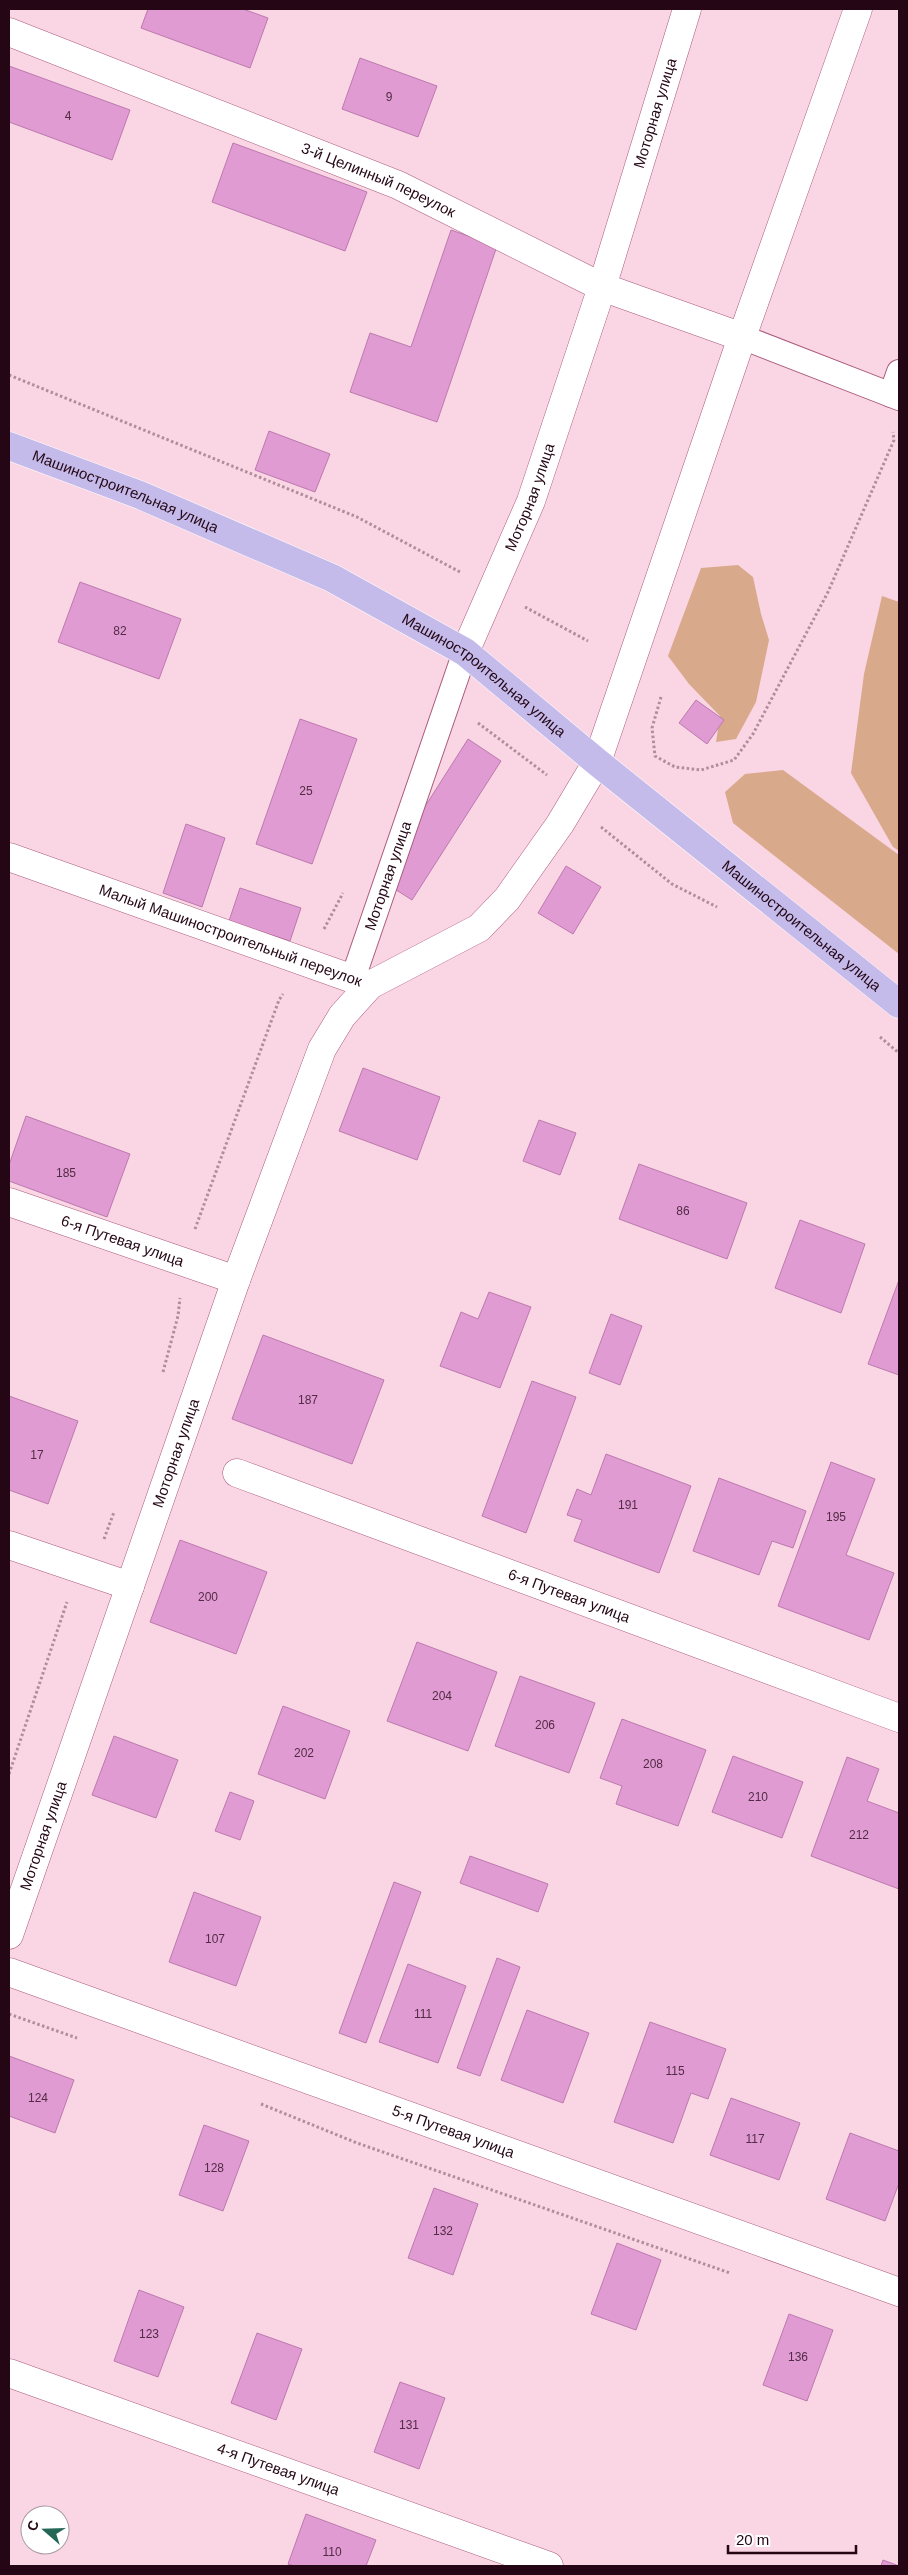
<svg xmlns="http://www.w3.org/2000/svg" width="908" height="2575" font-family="Helvetica,sans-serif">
	<rect width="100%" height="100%" fill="#fad5e3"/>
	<!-- green -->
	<path fill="#d9a98c" d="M738,565L753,577L761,614L769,640L756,702L736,739L716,742L720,716L689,684L668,656L701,568Z
		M882,596L899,602V851L893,847L851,773L864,674Z
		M783,770L899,855V954L733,823L725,792L745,774Z"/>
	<!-- building -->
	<path fill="#e09bd3" stroke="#bc79af" d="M148,9H243L268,18L250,68L141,28Z
		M360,58L437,86L418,137L342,109Z
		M9,66L130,110L112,160L9,122Z
		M233,143L367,192L345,251L212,202Z
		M451,230L497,246L437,422L350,392L370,333L411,347Z
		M269,431L330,454L315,492L255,470Z
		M80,582L181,619L159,679L58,642Z
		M696,700L724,720L707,744L679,723Z
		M300,719L357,739L312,864L256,844Z
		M468,739L501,761L412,900L379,879Z
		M186,824L225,838L202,907L163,893Z
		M566,866L601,887L573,934L538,913Z
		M240,888L301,908L290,941L229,921Z
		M363,1068L440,1097L417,1160L339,1131Z
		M26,1116L130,1154L107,1217L9,1181V1165Z
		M539,1120L576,1133L560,1175L523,1161Z
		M639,1164L747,1203L727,1259L619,1219Z
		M800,1220L865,1244L841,1313L775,1288Z
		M899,1280V1375L868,1364Z
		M489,1292L531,1307L500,1388L440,1366L461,1312L478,1319Z
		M611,1314L642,1326L620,1385L589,1373Z
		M263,1335L384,1380L352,1464L232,1419Z
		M532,1381L576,1397L526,1533L482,1516Z
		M9,1396L78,1421L48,1504L9,1490Z
		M606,1454L691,1486L659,1573L574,1541L582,1520L567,1515L577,1489L591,1495Z
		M831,1462L875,1479L846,1555L894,1573L869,1640L778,1606Z
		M719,1478L806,1511L793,1548L772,1541L759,1575L693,1551Z
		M180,1540L267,1572L236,1654L150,1622Z
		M417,1642L497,1672L468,1751L387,1721Z
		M520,1676L595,1703L569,1773L495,1746Z
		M283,1706L350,1731L325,1799L258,1774Z
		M622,1719L706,1750L678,1826L616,1804L622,1786L600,1778Z
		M114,1736L178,1760L156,1818L92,1795Z
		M733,1756L803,1782L782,1838L712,1812Z
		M847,1757L879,1769L867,1801L899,1813V1889L811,1856Z
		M230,1792L254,1801L240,1840L215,1831Z
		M470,1856L548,1884L538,1912L460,1883Z
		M394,1882L421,1892L366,2043L339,2033Z
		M194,1892L261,1917L236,1986L169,1962Z
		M497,1958L520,1967L480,2076L457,2068Z
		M408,1964L466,1986L438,2063L379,2042Z
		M527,2010L589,2033L563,2103L501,2080Z
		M650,2022L726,2049L708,2099L691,2093L673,2143L614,2122Z
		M9,2056L74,2080L55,2133L9,2116Z
		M731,2098L800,2123L779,2180L710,2155Z
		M204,2125L249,2141L223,2211L179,2195Z
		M850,2133L899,2151V2183L885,2221L826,2199Z
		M434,2188L478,2204L453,2275L408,2258Z
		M617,2243L661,2260L636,2330L591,2314Z
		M139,2290L184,2307L158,2377L114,2361Z
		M789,2314L833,2330L807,2401L763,2385Z
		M257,2333L302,2349L276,2420L231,2403Z
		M400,2382L445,2398L419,2469L374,2452Z
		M306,2514L376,2540L366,2566H294L288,2564Z
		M883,2560L899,2566H881Z"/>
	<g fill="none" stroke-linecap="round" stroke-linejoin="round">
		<defs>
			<g id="lane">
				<path d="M742,337L899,398"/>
				<path d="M891,395L899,372"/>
				<path id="s1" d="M353,978L465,652"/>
			</g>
			<g id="street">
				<path id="s2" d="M9,32L398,185L602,287L742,337"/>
				<path id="s3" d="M465,652L531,501L602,287L687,9"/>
				<path id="s4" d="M9,857L370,985"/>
				<path id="s5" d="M9,1202L236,1280"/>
				<path id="s6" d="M237,1473L899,1718"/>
				<path d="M9,1545L130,1586"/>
				<path id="s7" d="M9,1935L236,1280L322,1049L342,1016L370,985L479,928L507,899L560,824L597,762L742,337L858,9"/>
				<path id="s8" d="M9,1972L899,2292"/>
				<path id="s9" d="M9,2373L549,2566"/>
			</g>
			<g id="primary">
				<path id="s10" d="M9,446L140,495L332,578L465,652L597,762L899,1004"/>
			</g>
		</defs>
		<!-- lane casing -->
		<use href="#lane" stroke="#ab5c7e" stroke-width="26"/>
		<!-- street casing -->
		<use href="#street" stroke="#ab5c7e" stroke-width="29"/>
		<!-- primary casing -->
		<use href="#primary" stroke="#fff" stroke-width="29"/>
		<!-- path -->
		<path stroke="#b08d9b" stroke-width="3" stroke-dasharray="2.5 2.5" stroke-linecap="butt" d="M9,375L357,517L460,572
			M525,607L588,641
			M661,697L652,728L655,756L675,767L701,770L734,760L753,734L828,592L894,440L893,432
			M478,723L547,775
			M601,827L672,884L717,907
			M324,929L343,893
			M880,1037L899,1053
			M195,1229L279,1000L283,994
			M163,1372L178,1316L180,1298
			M104,1539L114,1512
			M9,1774L67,1602
			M9,2014L77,2038
			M261,2104L357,2143L730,2273"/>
		<!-- lane -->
		<use href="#lane" stroke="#fff" stroke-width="24"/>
		<!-- street -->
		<use href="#street" stroke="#fff" stroke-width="28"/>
		<!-- primary -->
		<use href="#primary" stroke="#c5bbeb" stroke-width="28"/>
	</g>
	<g text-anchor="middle" stroke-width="4.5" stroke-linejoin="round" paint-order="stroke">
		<!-- number labels -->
		<g font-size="12" fill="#532b44">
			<text x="389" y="101">9</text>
			<text x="68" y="120">4</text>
			<text x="120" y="635">82</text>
			<text x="306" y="795">25</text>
			<text x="66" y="1177">185</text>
			<text x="683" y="1215">86</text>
			<text x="308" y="1404">187</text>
			<text x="37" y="1459">17</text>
			<text x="628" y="1509">191</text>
			<text x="836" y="1521">195</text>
			<text x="208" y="1601">200</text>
			<text x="442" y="1700">204</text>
			<text x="545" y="1729">206</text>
			<text x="304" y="1757">202</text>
			<text x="653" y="1768">208</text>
			<text x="758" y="1801">210</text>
			<text x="859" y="1839">212</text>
			<text x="215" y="1943">107</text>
			<text x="423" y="2018">111</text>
			<text x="675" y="2075">115</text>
			<text x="38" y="2102">124</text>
			<text x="755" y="2143">117</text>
			<text x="214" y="2172">128</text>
			<text x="443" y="2235">132</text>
			<text x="149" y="2338">123</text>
			<text x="798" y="2361">136</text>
			<text x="409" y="2429">131</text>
			<text x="332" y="2556">110</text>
		</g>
		<!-- street labels -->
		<g font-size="15" fill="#240614" stroke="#fff">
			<text dy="5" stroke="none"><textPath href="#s3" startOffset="572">Моторная улица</textPath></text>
			<text dy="5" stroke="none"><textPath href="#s2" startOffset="398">3-й Целинный переулок</textPath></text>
			<text dy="5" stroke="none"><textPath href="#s10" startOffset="125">Машиностроительная улица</textPath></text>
			<text dy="5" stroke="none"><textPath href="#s3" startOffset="168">Моторная улица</textPath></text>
			<text dy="5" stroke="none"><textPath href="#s10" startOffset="530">Машиностроительная улица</textPath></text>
			<text dy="5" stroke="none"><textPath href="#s1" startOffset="108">Моторная улица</textPath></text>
			<text dy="5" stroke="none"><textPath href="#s10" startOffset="935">Машиностроительная улица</textPath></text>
			<text dy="5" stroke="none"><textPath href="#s4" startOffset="235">Малый Машиностроительный переулок</textPath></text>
			<text dy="5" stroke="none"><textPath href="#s5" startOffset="120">6-я Путевая улица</textPath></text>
			<text dy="5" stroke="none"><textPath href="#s7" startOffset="510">Моторная улица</textPath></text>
			<text dy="5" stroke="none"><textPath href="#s6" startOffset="354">6-я Путевая улица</textPath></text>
			<text dy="5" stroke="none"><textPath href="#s7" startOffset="105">Моторная улица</textPath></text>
			<text dy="5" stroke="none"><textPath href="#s8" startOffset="472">5-я Путевая улица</textPath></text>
			<text dy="5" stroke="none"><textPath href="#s9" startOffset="286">4-я Путевая улица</textPath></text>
		</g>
	</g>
	<!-- border -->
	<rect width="908" height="2575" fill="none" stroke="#240614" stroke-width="20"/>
	<!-- north arrow -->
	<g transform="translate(45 2530) rotate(290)"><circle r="24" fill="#ffffff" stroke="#a79ba1"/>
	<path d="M0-4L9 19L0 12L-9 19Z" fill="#256756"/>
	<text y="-8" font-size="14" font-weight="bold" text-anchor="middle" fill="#240614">С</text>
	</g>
	<!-- scale -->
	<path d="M728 2545v8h128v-8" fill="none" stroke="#240614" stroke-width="2.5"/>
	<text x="736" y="2545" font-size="15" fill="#240614" stroke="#ffffff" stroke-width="4" paint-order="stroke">20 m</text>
</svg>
